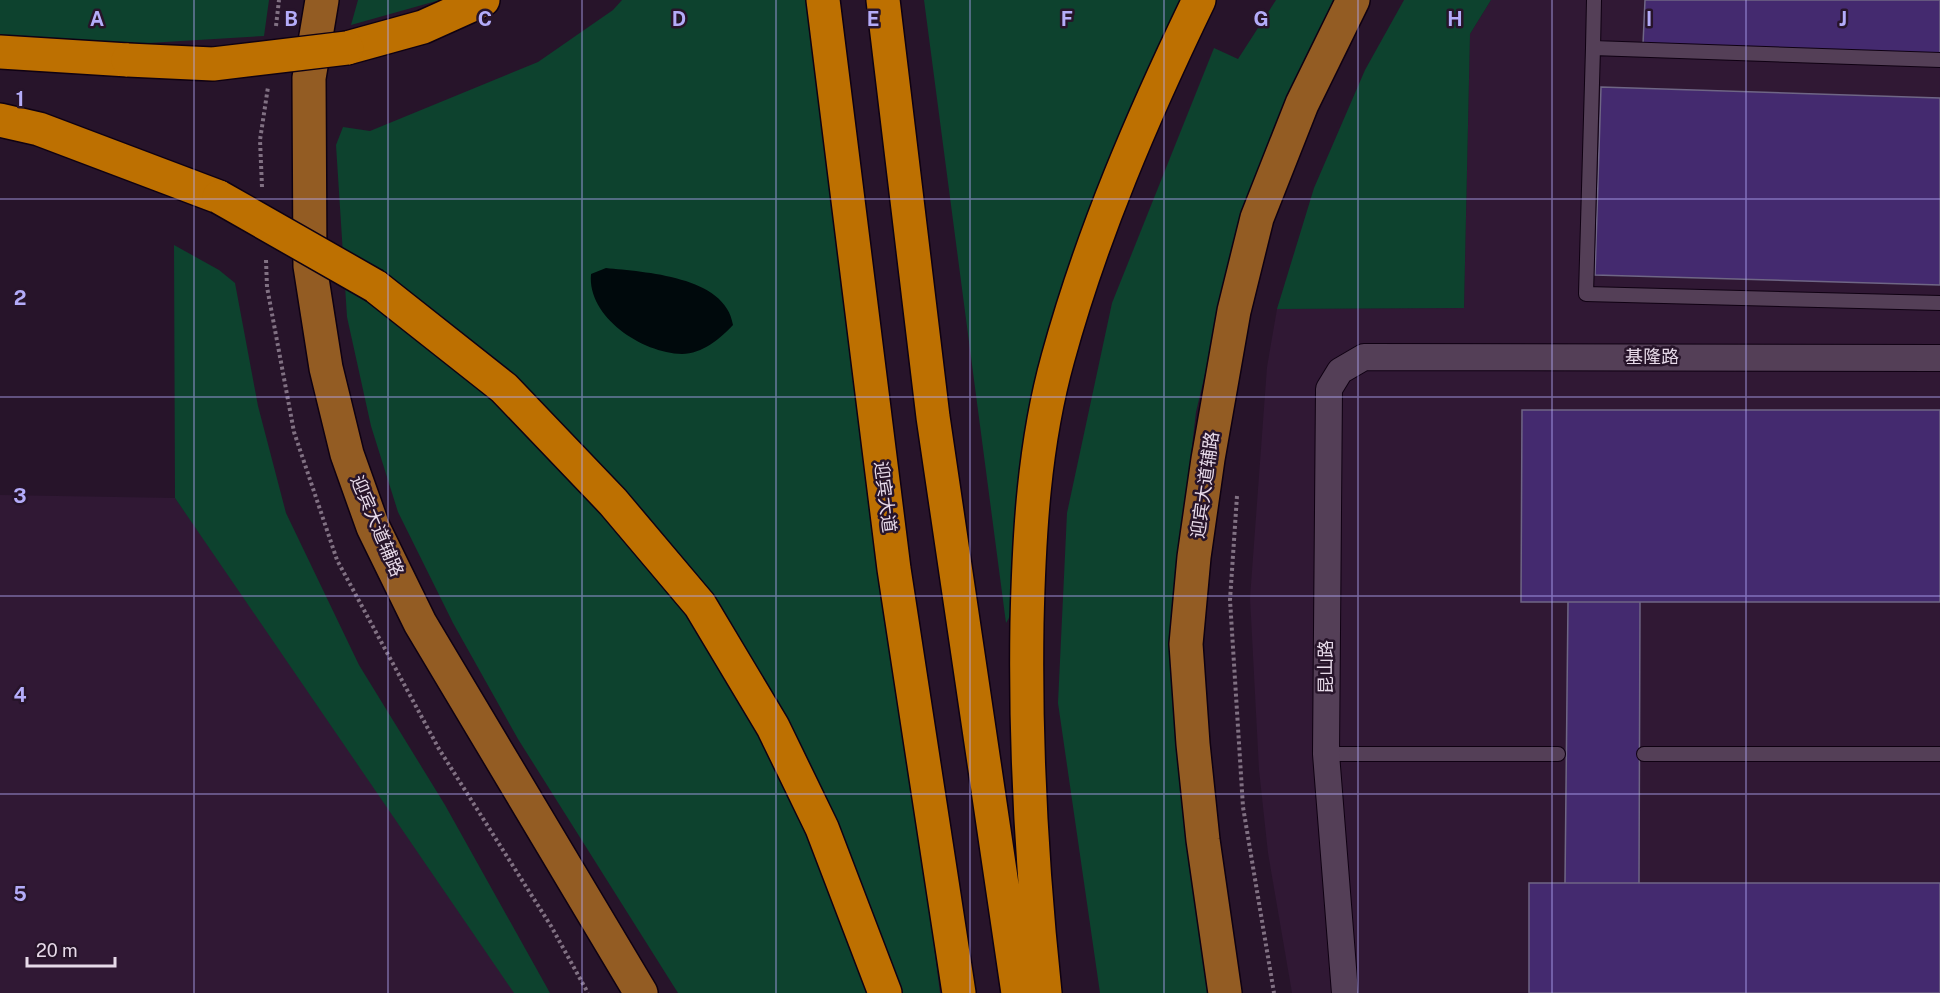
<svg xmlns="http://www.w3.org/2000/svg" width="1940" height="993" font-family="'Public Sans','Noto Sans SC',sans-serif">
	<rect width="100%" height="100%" fill="#27142a"/>
	<!-- built -->
	<path fill="#301834" d="M1491,0H1940V993H1292L1268,853L1259,770L1250,598L1267,367L1277,309L1464,308L1470,34Z
		M0,495L175,498L409,822L520,993H0Z"/>
	<!-- green -->
	<path fill="#0d422e" d="M0,0H269L264,36L115,45L0,38Z
		M358,0H440L351,25Z
		M622,0H813L940,993H678L518,739L453,623L398,512L371,426L347,317L336,145L343,127L370,131L538,62L613,10Z
		M924,0H1190L1058,325L1017,604L1006,623Z
		M1276,0H1336L1236,244L1196,412L1173,611L1218,993H1100L1058,703L1067,513L1112,303L1214,48L1238,59Z
		M1404,0H1491L1470,34L1464,308L1277,309L1314,188L1365,70Z
		M174,245L219,270L235,283L258,406L286,513L359,665L445,805L550,993H514L175,498Z"/>
	<!-- water -->
	<path fill="#00090c" d="M606,268C644,272 726,276 733,325C721,338 702,354 682,354C642,353 587,317 591,274Z"/>
	<!-- building -->
	<path fill="#442a6f" stroke="#6f6685" stroke-width="1.5" d="M1645,0H1940V54L1643,44Z
		M1601,87L1940,98V285L1595,275Z
		M1522,410H1940V602H1521Z
		M1568,602H1640L1639,883H1565Z
		M1529,883H1940V993H1529Z"/>
	<g fill="none" stroke-linecap="round" stroke-linejoin="round">
		<defs>
			<path id="lane" d="M1594,0L1593,48L1940,60
				M1593,48L1586,294L1940,303
				M1326,754H1558
				M1644,754H1940"/>
			<path id="street" d="M1345,993L1326,754L1329,389L1340,371L1364,357L1940,358"/>
			<path id="primary" d="M322,0L309,78L310,266L326,368L347,454L373,527L420,623L641,993
				M1225,993L1203,840L1193,744L1186,644L1194,557L1208,459L1234,311L1257,218L1302,104L1353,0"/>
			<path id="highway" d="M823,0L894,569L959,993
				M883,0L933,417L1018,993
				M347,48L423,27L483,0
				M0,52L128,60
				M0,120L39,129L219,197
				M375,286L504,388L613,502L700,605L773,727L822,828L885,993
				M1045,993C1032,870 1025,747 1027,623C1029,535 1034,444 1058,358C1092,234 1143,116 1199,0"/>
		</defs>
		<!-- lane casing -->
		<use href="#lane" stroke="#0f0112" stroke-width="16"/>
		<!-- street casing -->
		<use href="#street" stroke="#0f0112" stroke-width="28"/>
		<!-- primary casing -->
		<use href="#primary" stroke="#0f0112" stroke-width="36"/>
		<!-- highway casing -->
		<use href="#highway" stroke="#0f0112" stroke-width="36"/>
		<!-- path -->
		<path stroke="#817183" stroke-width="4" stroke-dasharray="3 3" stroke-linecap="butt" d="M276,26L279,0
			M262,187L260,140L268,87
			M266,260L267,287L294,432L337,560L439,749L551,926L588,993
			M1237,496L1230,600L1243,807L1274,993"/>
		<!-- lane -->
		<use href="#lane" stroke="#543f57" stroke-width="14"/>
		<!-- street -->
		<use href="#street" stroke="#543f57" stroke-width="26"/>
		<!-- primary -->
		<use href="#primary" stroke="#935c23" stroke-width="33"/>
		<!-- highway -->
		<use href="#highway" stroke="#bd7001" stroke-width="33"/>
		<defs>
			<path id="highway-bridge" d="M128,60L213,64L347,48
				M219,197L375,286"/>
		</defs>
		<!-- highway-bridge casing -->
		<use href="#highway-bridge" stroke="#0f0112" stroke-width="36" stroke-linecap="butt"/>
		<!-- highway-bridge -->
		<use href="#highway-bridge" stroke="#bd7001" stroke-width="33"/>
	</g>
	<!-- grid -->
	<path fill="none" stroke="#b4acf9" stroke-width="1.5" stroke-opacity="0.55" d="M194,0V993M388,0V993M582,0V993M776,0V993M970,0V993M1164,0V993M1358,0V993M1552,0V993M1746,0V993M0,199H1940M0,397H1940M0,596H1940M0,794H1940"/>
	<g text-anchor="middle" stroke-width="5" stroke-linejoin="round" paint-order="stroke">
		<!-- street labels -->
		<g font-size="18" fill="#e7dae9" stroke="#27142a">
			<text x="1652" y="363">基隆路</text>
			<text transform="translate(1205 485) rotate(-82)" y="6">迎宾大道辅路</text>
			<text transform="translate(885 497) rotate(83)" y="6">迎宾大道</text>
			<text transform="translate(377 526) rotate(67)" y="6">迎宾大道辅路</text>
			<text transform="translate(1326 667) rotate(-90)" y="6">昆山路</text>
		</g>
	</g>
	<g font-size="20" text-anchor="middle" font-weight="bold" fill="#b4acf9" stroke="#27142a" stroke-width="5" stroke-linejoin="round" paint-order="stroke">
		<text x="97" y="26">A</text>
		<text x="291" y="26">B</text>
		<text x="485" y="26">C</text>
		<text x="679" y="26">D</text>
		<text x="873" y="26">E</text>
		<text x="1067" y="26">F</text>
		<text x="1261" y="26">G</text>
		<text x="1455" y="26">H</text>
		<text x="1649" y="26">I</text>
		<text x="1843" y="26">J</text>
		<text x="20" y="106">1</text>
		<text x="20" y="305">2</text>
		<text x="20" y="503">3</text>
		<text x="20" y="702">4</text>
		<text x="20" y="901">5</text>
	</g>
	<!-- scale -->
	<path d="M27 957v9h88v-9" fill="none" stroke="#e7dae9" stroke-width="3"/>
	<text x="36" y="957" font-size="18" fill="#e7dae9" stroke="#27142a" stroke-width="4.5" paint-order="stroke">20 m</text>
</svg>
